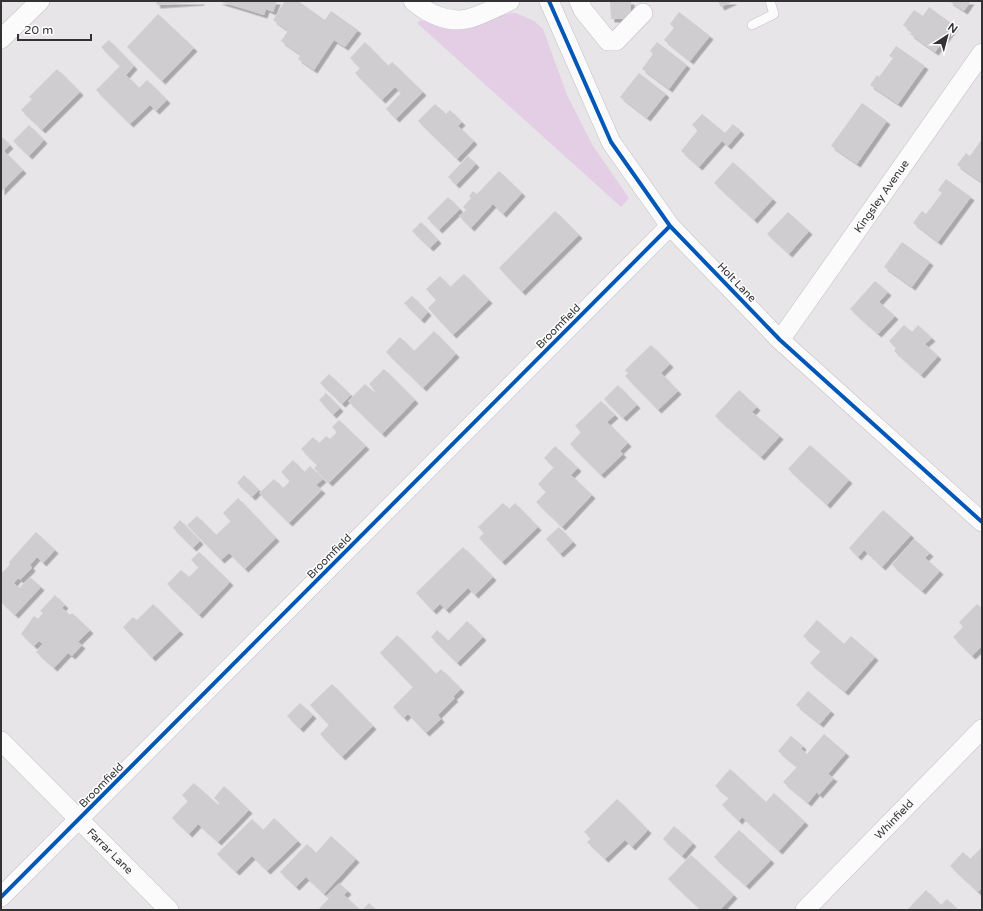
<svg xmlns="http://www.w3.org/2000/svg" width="983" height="911" font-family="'Varela Round',sans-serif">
	<defs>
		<filter id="shadow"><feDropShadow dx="3.5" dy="3.5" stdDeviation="0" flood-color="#0004"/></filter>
	</defs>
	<rect width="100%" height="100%" fill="#e7e5e7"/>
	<!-- green -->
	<path fill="#e3cee6" d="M516,13L534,21L543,29L567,95L593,146L629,198L621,207L417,23L420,20L452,30H463L500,14Z"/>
	<!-- building -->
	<path fill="#cfcdcf" filter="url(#shadow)" d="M156,1H201V2L157,5Z
		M218,1H277L273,12L266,9L264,15Z
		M285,1H298L325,20L331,11L358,30L345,47L334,40L314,70L298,59L301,55L281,41L288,31L273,20Z
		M610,1H631V19H611Z
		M718,1H734L721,7Z
		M949,1H971L964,11Z
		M929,7L955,26L935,52L910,34L912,32L903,25L914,10L923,16Z
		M679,12L710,36L690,61L664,40L674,28L670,24Z
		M158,14L194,48L162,81L127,47Z
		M109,40L134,66L126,75L139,88L147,80L167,100L156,111L150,105L130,124L96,90L120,66L101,47Z
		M365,42L388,66L392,62L423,92L396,119L386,109L401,93L395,87L382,100L355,73L360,68L350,58Z
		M657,42L687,65L669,89L642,69L653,54L650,51Z
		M896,46L925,66L898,104L870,85L877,75L879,77L893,58L889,56Z
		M57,69L80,92L42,130L21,110L32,99L29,97Z
		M639,73L666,94L647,118L620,97Z
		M862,103L887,121L857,164L831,146Z
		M435,104L446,114L450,110L462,122L458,126L474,141L457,159L418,121Z
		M702,114L725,133L733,124L741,131L728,146L722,141L699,167L681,151L698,130L692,125Z
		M29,125L44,140L29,156L13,141Z
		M1,136L10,145L4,151L23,170L1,192Z
		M982,139V181L981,182L957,165L966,153L970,156Z
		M468,156L476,164L456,185L448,177Z
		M733,162L773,199L754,220L714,183Z
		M499,171L522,193L503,214L493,204L471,228L459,216L466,210L463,207L471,198L469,196L473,191L477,194Z
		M946,179L971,197L938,242L913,223L922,211L926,214L942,193L938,190Z
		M448,197L460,209L439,230L427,218Z
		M555,211L579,235L522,292L499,268Z
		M788,212L809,231L789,254L767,234Z
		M421,222L438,240L430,248L412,231Z
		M902,242L930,262L912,287L884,267Z
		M464,274L489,300L453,335L428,308L436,300L426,289L440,276L450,287Z
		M875,281L888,292L879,302L895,316L878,334L850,309Z
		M412,296L428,312L421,320L404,303Z
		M904,325L912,332L918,325L932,338L925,344L938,356L921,375L894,351L896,348L889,341Z
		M434,331L456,354L423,388L386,352L400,337L414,351Z
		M651,345L670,364L661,373L678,391L658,410L625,376L628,373L625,370Z
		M384,369L415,400L382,434L348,401L365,384L374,392L375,391L369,384Z
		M329,374L351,395L342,404L320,383Z
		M618,385L637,405L623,418L604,399Z
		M739,390L757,407L752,412L780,436L761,457L715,416Z
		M326,393L340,408L333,415L319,400Z
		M601,401L615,415L607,422L628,443L620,451L623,454L601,475L570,444L581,432L575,426Z
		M339,420L366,446L329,483L314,468L317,465L301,449L313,437L319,443L326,436L330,439L337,432L332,427Z
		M810,445L849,480L827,505L788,469Z
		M555,446L578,468L571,475L592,495L562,527L536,502L546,492L538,484L554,467L544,458Z
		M293,460L304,472L310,466L323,479L316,485L322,490L289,523L259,493L274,479L283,488L290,481L281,472Z
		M244,475L259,490L252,497L237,483Z
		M238,498L276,538L245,569L229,553L221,560L187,525L197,516L216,535L231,521L223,513Z
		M503,503L509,509L515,503L538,527L502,562L479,538L484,533L478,527Z
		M883,510L911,535L882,567L864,550L858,557L849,548Z
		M180,520L200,541L193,548L173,528Z
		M559,527L573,542L560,554L546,539Z
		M36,532L55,550L43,563L37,557L30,565L32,568L20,580L18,578L14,583L19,588L30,577L41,587L15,615L1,602V570L3,572L10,564L9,562Z
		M914,539L930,553L925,558L940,571L922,591L892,565Z
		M463,547L493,577L475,595L468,588L446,610L440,604L433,611L416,593Z
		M199,552L230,582L199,615L167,584L181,570L189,577L199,567L191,560Z
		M55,595L65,605L62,608L70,615L72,613L90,630L78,642L82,645L72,656L68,653L54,668L36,652L43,644L39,641L34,646L21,634L34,616L38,619L43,613L40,611Z
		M153,604L180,631L152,658L123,627L133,617L137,620Z
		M977,604L982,608V646L972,656L953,637L963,627L959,622Z
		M817,620L844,644L851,636L875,657L845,692L810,663L821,651L803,636Z
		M467,621L483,637L457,663L431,637L437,630L448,641Z
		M397,635L436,674L441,669L461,689L453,697L455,698L438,715L441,719L426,733L408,714L404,718L393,707L413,687L380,653Z
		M332,684L373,726L342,757L320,734L329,725L310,705Z
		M808,691L831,711L820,724L796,705Z
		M300,703L313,715L300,729L287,716Z
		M824,734L846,753L828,774L834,778L819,795L817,792L808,803L783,782L797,767L778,751L791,736L803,746L801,749L807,754Z
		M730,769L766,802L774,793L805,822L779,851L742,817L739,821L722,805L729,798L715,786Z
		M194,783L218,805L220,803L214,798L224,786L249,810L218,842L198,824L189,834L172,818L188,801L182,795Z
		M617,799L648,830L632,847L625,840L605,859L587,842L591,838L584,832Z
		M274,818L298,841L267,871L252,856L236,872L217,854L252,819L263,830Z
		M674,826L693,843L682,856L663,839Z
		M739,830L771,860L746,886L714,857Z
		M331,836L356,859L324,894L306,877L296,887L280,872L307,844L316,853Z
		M982,847V888L978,892L950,866L963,852L970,859Z
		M691,855L734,895L720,910H701L668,879Z
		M339,883L348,891L344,895L360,910H318L329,898L326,896Z
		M926,890L941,905L947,899L958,910H907Z
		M369,903L376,910H362Z"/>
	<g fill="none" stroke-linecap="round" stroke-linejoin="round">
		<defs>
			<path id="service" d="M752,25L774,14L770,1"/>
			<g id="minor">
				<path d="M413,1C427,13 447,23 467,19C481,16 496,7 510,1"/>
				<path d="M549,1L611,142L670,226L780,340L982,522"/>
				<path d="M579,1L583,10L608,41H616L643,13"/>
				<path d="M1,39L40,1"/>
				<path id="s1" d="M780,340L982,53"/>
				<path id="s2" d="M1,741L169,910"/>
				<path d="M1,897L670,226"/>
				<path id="s3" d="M805,910L982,729"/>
			</g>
		</defs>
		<!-- service casing -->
		<use href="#service" stroke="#c2c0c2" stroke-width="10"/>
		<!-- minor casing -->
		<use href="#minor" stroke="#c2c0c2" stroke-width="20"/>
		<!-- service -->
		<use href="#service" stroke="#fbfbfb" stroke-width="9"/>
		<!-- minor -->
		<use href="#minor" stroke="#fbfbfb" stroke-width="19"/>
		<defs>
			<path id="cycleway" d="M549,1L611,142L670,226L780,340L982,522
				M1,897L670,226"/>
		</defs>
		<!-- cycleway casing -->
		<use href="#cycleway" stroke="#fff" stroke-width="6"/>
		<!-- cycleway -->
		<use href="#cycleway" stroke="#0057b8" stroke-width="4"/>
	</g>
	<g text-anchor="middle" stroke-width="3" stroke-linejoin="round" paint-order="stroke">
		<!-- street labels -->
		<g font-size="11" fill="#323133" stroke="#fff">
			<text dy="4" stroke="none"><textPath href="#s1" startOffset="176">Kingsley Avenue</textPath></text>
			<text transform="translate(737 282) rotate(46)" y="4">Holt Lane</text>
			<text transform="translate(558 326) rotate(-45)" y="4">Broomfield</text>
			<text transform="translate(329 556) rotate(-45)" y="4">Broomfield</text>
			<text transform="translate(101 785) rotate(-45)" y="4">Broomfield</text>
			<text dy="4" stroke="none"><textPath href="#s3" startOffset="127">Whinfield</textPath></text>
			<text dy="4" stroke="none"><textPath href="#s2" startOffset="155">Farrar Lane</textPath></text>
		</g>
	</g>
	<!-- border -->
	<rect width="983" height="911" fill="none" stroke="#323133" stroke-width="4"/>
	<!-- north arrow -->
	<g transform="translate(947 36) rotate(36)" stroke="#ffffff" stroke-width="3" paint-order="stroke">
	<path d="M0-3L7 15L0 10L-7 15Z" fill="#323133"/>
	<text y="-6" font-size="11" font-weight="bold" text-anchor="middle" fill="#323133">N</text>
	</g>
	<!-- scale -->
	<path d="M18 34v6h73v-6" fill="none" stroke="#323133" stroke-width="2"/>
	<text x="24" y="34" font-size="12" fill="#323133" stroke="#ffffff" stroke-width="3" paint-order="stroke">20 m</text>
</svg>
